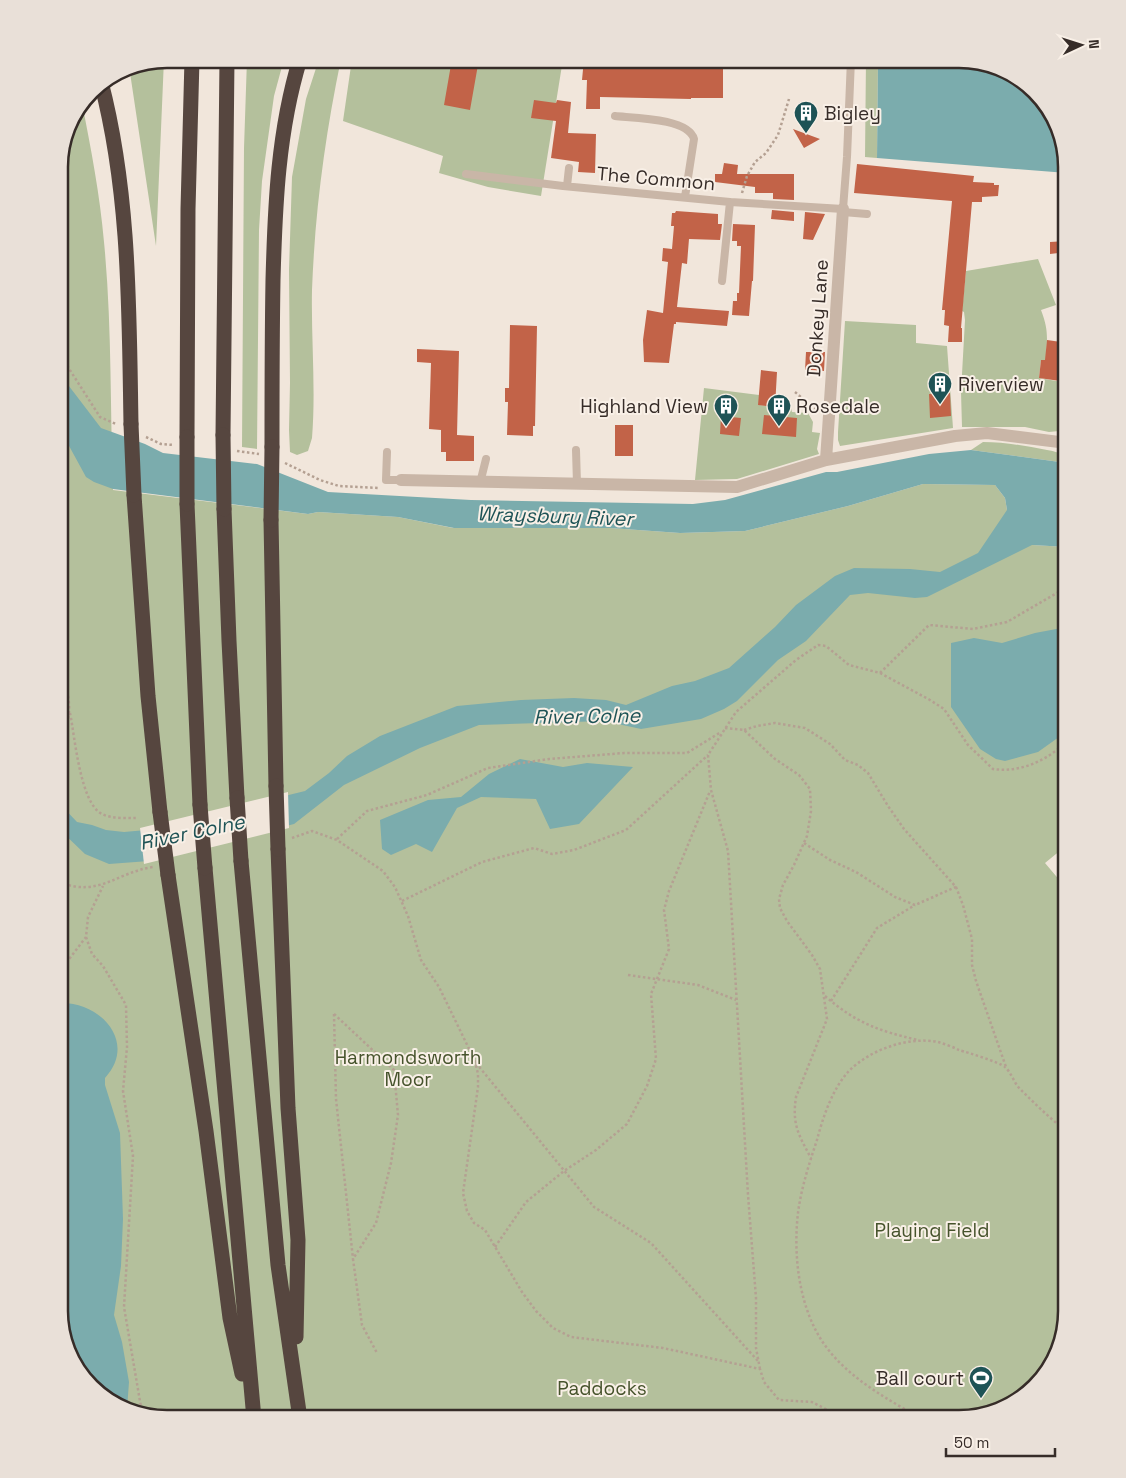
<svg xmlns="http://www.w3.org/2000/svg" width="1126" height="1478" font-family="'Space Grotesk',sans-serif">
	<rect width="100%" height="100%" fill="#f1e6db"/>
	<!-- green -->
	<path fill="#b4c09c" d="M164,59L156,246L129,66Z
		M247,59H284L274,96L262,181L259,230L257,449L242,447L244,148Z
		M319,59H341C325,136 315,211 312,290C311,339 316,389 312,438L308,451L297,455L290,452L289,430L290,383L289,270L292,177L306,99Z
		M352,59H563L541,196L488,187L439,173L443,156L343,121Z
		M866,59H878L877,158L865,157Z
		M82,103C91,149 100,195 104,242C112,324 110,407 113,490L308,514L318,512L398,517L453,528H610L680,533L745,531L848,506L923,484L995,485L1005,498L1007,510L1032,545L1067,547V845L1045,863L1067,889V1312L1053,1365L1019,1401L960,1419H166L113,1405L77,1371L59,1311V159L70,119Z
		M1038,259L1056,305L1041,310C1049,331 1047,338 1046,360H1041L1039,378L1062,382L1059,431L1049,432L1025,427H962L961,392L965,320L964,312L962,311L966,271Z
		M845,321L916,325V343L947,346L953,428L840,446L838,440V432Z
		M704,388L759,395V405L791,408L792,412L808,413L813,422L812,432L820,433L817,449L819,454L737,479L695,480Z
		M983,442C1005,442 1026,446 1047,450C1055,451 1060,454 1067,454V463L971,450Z"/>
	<!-- water -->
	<path fill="#7bacad" d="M878,59H966L1014,73L1049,107L1067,167V173L877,158Z
		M59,373L101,428L145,444L163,453L257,464L328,492L471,500L693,504L725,500L826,472H837L929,454L971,450L1067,463V547L1032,545L927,597L915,598L868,593L850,595L806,641L778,660L737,701L724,709L701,719L641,729L604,721L479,725L420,748L344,785L294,824L149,861L109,864L85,854L59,829V803L77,822L92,825L106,830L124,832L146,830L305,791L329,773L347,756L380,736L457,706L521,700L574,698L606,700L626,705L672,686L695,681L729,668L775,627L796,605L835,576L854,568L910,569L940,572L978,553L1007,510L1005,498L995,485L923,484L848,506L745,531L680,533L610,528H454L398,517L318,512L308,514L113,489L94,482L86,477L68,444L59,431Z
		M1067,627V728L1059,737L1038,752L1005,761L996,759L980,749L951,707V643L974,638L1002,643L1035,633Z
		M520,759L563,767L587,763L633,767L579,824L550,829L536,799L481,797L457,808L432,852L416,844L391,855L382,849L380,820L428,800L461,797L489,774Z
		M59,1003C100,1001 138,1042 105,1078V1085L120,1133L123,1219L121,1266L114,1315L122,1342L129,1382L127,1409L113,1405L77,1371L59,1311Z"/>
	<!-- pier -->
	<path fill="#f1e6db" d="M288,792L289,828L144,864L140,828Z"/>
	<!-- building -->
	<path fill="#c26348" d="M452,59H479L470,110L444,105Z
		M584,59H723V98H691V99L600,97V109H586L587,80H582Z
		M534,100L556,103L557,100L571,102L568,133L596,134L595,173L578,172L579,162L551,158L556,121L531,118Z
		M793,129L820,139L804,148Z
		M724,163L738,165L737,174H794V200L773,199V193H755V187L715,182V174H722Z
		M857,164L974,176L973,182L994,183V185H999L998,196L982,197V202H972L961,328H962V342H948L949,326L944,325L945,310H942L952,201L854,193Z
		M772,210L794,212V221L771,219Z
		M676,211L718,214V224H722L720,240L689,239L687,264L682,263L677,307L729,311L727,326L676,322V324H674L669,363L644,362L643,340L647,310L663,313L668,262L662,261L663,248L672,249L674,226H671L672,213H675Z
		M805,212L825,214L813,240L803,239Z
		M733,224L755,225L753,281H752L749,316L732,315L733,301H737V293H739L741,246H737V241H732Z
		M1067,241V252L1050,254V242Z
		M510,325L537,326L535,426H533V436L507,435L508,402H505V388H509Z
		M1047,340L1061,342L1060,349L1063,350L1060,381L1039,378L1041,360H1045Z
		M417,349L459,351L457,435L474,436V461H446V452H441V430L429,429L431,363L417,362Z
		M806,352H825L824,371L805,370Z
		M761,370L777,372L775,407L758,405Z
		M950,393L951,416L930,418L929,394Z
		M764,415L797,418L796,437L762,434Z
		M721,416L741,418L739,436L720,434Z
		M615,425H633V456H615Z"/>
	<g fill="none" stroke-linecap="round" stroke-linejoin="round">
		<!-- path -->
		<path stroke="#b4a092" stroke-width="2.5" stroke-dasharray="2.5 2.5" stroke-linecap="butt" d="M742,193L747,176L755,162L766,153L778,135L789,99
			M59,353L100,417L116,424
			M795,392L815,409
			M146,437L161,444L174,445
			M237,451L259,454
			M285,463L320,480L339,486L380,488
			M880,673L929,625L973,629L1007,622L1062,590L1067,589
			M70,713C75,737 80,803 102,814C112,819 126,818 137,818
			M725,728L744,730L775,759L799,775L810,789L811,811L807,836L794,865L783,885L779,899L780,908L787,921L812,955L820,969L827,1019L796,1097C792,1124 798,1134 811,1158
			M59,729L66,725C74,706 65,683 59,663
			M744,730L757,726L775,723L805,728L830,744L845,760L858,765L868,773L888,806L904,829L956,887L963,905L972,939V965L976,981L1006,1067
			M292,838L312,831L337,840L383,871L395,887L408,916L421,960L439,987L475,1061L478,1074V1087L463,1193L467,1211L474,1223L485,1230L522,1292L536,1311L553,1328L571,1337L663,1348L760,1369L764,1382L779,1400L812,1402L845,1419
			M337,839L367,811L427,795L488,768L549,759L624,753H687L721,732
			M804,843L830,860L856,872L895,897L915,905L956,887
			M59,882C99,898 117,872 153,867
			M402,901L482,862L534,848L552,854L574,850L626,830L708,755
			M86,937L92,954L103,966L126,1005L127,1047L123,1091L133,1156L124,1307L142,1413
			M59,969L63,967L86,937L88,917L103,886
			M628,975L698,985L736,1000
			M825,996C856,1023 879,1031 918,1040
			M831,1001L877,928L915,905
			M334,1014L394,1070L398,1115L391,1163L376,1223L353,1259L362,1325L377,1353
			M334,1014L336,1099L353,1259
			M476,1063L594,1207L651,1243L758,1361
			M495,1247L526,1202L564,1171L596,1150L627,1124L647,1086L656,1059L651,994L669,949L664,910L669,891L710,791
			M760,1369L756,1348V1298L748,1195L728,851L711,790L708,755L736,712L796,660L818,645L826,646L849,665L880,673L930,700L944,709L968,745L993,769C1021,773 1048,760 1067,741
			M922,1419C887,1399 848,1378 824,1344C799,1308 793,1256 798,1213C801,1189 809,1164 817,1140C823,1117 832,1090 848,1072C869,1050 908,1036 938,1042C945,1044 953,1047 959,1050C969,1053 999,1062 1005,1067C1011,1072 1014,1083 1020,1089C1035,1104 1051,1119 1067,1132"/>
		<!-- lane -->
		<path stroke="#c9b6a7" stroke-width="8" d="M615,116C633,118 688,118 694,139L685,197
			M466,174L563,186L730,202L843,209L847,157L851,59
			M567,186L569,168
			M843,212L867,214
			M722,281L730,202
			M1066,443L1067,422
			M576,450L577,484
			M387,452L386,480H401
			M480,483L486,459"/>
		<!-- street -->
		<path stroke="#c9b6a7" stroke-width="12" d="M826,460L843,209
			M401,480L737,487L826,460L955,436L987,433L1067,443"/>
		<!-- highway -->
		<path stroke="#56463f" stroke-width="15" d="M101,82C130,193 129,310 131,424
			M223,435L227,59
			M187,437L188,209L192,59
			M272,447C272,391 272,336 273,280C275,205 278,131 300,59
			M134,495L148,696L160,812
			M187,504L200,805
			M224,509L229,641L237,798
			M271,520L276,786
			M278,849L288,1108L298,1240L296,1337
			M241,861L278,1265L300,1419
			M205,868L254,1419
			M168,875L206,1131L230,1318L242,1374"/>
		<!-- highway-bridge -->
		<path stroke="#56463f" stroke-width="15" d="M131,424L134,495
			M223,435L224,509
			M187,437V504
			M271,520L272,447
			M276,786L278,849
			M237,798L241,861
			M200,805L205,868
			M160,812L168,875"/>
	</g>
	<!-- icons -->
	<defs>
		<symbol id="building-pin" viewBox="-11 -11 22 30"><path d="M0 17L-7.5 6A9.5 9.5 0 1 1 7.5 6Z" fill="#1e5356" stroke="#f9f0e7"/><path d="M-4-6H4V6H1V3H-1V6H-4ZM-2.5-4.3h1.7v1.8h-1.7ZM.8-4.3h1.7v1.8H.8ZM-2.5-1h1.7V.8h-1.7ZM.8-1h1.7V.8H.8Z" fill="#fff"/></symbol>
		<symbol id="stadium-pin" viewBox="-11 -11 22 30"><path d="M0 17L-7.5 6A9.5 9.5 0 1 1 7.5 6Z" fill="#1e5356" stroke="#f9f0e7"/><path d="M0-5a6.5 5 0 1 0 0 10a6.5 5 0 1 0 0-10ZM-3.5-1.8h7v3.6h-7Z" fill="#fff"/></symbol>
	</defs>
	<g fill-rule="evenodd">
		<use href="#building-pin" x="792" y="99" width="28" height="38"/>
		<use href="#building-pin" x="926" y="370" width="28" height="38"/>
		<use href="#building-pin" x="712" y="392" width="28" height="38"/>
		<use href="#building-pin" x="765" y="392" width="28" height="38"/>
		<use href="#stadium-pin" x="967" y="1364" width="28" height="38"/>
	</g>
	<g text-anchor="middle" stroke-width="4" stroke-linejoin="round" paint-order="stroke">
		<!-- poi labels -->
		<g font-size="19" fill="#362c28" stroke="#f9f0e7" text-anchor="start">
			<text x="824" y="120">Bigley</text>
			<text x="958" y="391">Riverview</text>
			<text x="708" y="413" text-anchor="end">Highland View</text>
			<text x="796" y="413">Rosedale</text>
			<text x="964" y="1385" text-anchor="end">Ball court</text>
		</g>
		<!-- street labels -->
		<g font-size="19" fill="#362c28" stroke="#f9f0e7">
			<text transform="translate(656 178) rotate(5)" y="7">The Common</text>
			<text transform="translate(817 318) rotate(-86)" y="7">Donkey Lane</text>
		</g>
		<!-- park labels -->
		<g font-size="19" fill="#46532c" stroke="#f9f0e7">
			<text x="408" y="1064">Harmondsworth<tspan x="408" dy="22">Moor</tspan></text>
			<text x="932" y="1237">Playing Field</text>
			<text x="602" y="1395">Paddocks</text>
		</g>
		<!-- water labels -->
		<g font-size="20" font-style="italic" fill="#1e5356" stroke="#f9f0e7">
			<text transform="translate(555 516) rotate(2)" y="7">Wraysbury River</text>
			<text transform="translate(587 716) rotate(-1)" y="7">River Colne</text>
			<text transform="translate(192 832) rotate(-12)" y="7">River Colne</text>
		</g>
	</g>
	<!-- crop -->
	<path d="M0 0H1126V1478H0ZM167 68H959A99 99 0 0 1 1058 167V1311A99 99 0 0 1 959 1410H167A99 99 0 0 1 68 1311V167A99 99 0 0 1 167 68Z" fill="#e9e0d8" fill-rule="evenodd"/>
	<path fill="none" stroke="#362c28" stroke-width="2.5" d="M167 68H959A99 99 0 0 1 1058 167V1311A99 99 0 0 1 959 1410H167A99 99 0 0 1 68 1311V167A99 99 0 0 1 167 68Z"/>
	<!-- north arrow -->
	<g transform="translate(1081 45) rotate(86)" stroke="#f9f0e7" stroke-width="4" paint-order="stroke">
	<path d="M0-4L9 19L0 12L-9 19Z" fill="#362c28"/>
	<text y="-8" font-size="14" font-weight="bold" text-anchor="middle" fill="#362c28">N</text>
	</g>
	<!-- scale -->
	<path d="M946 1448v8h109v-8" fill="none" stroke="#362c28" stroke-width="2.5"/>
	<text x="954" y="1448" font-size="15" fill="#362c28" stroke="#f9f0e7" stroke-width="4" paint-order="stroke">50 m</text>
</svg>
